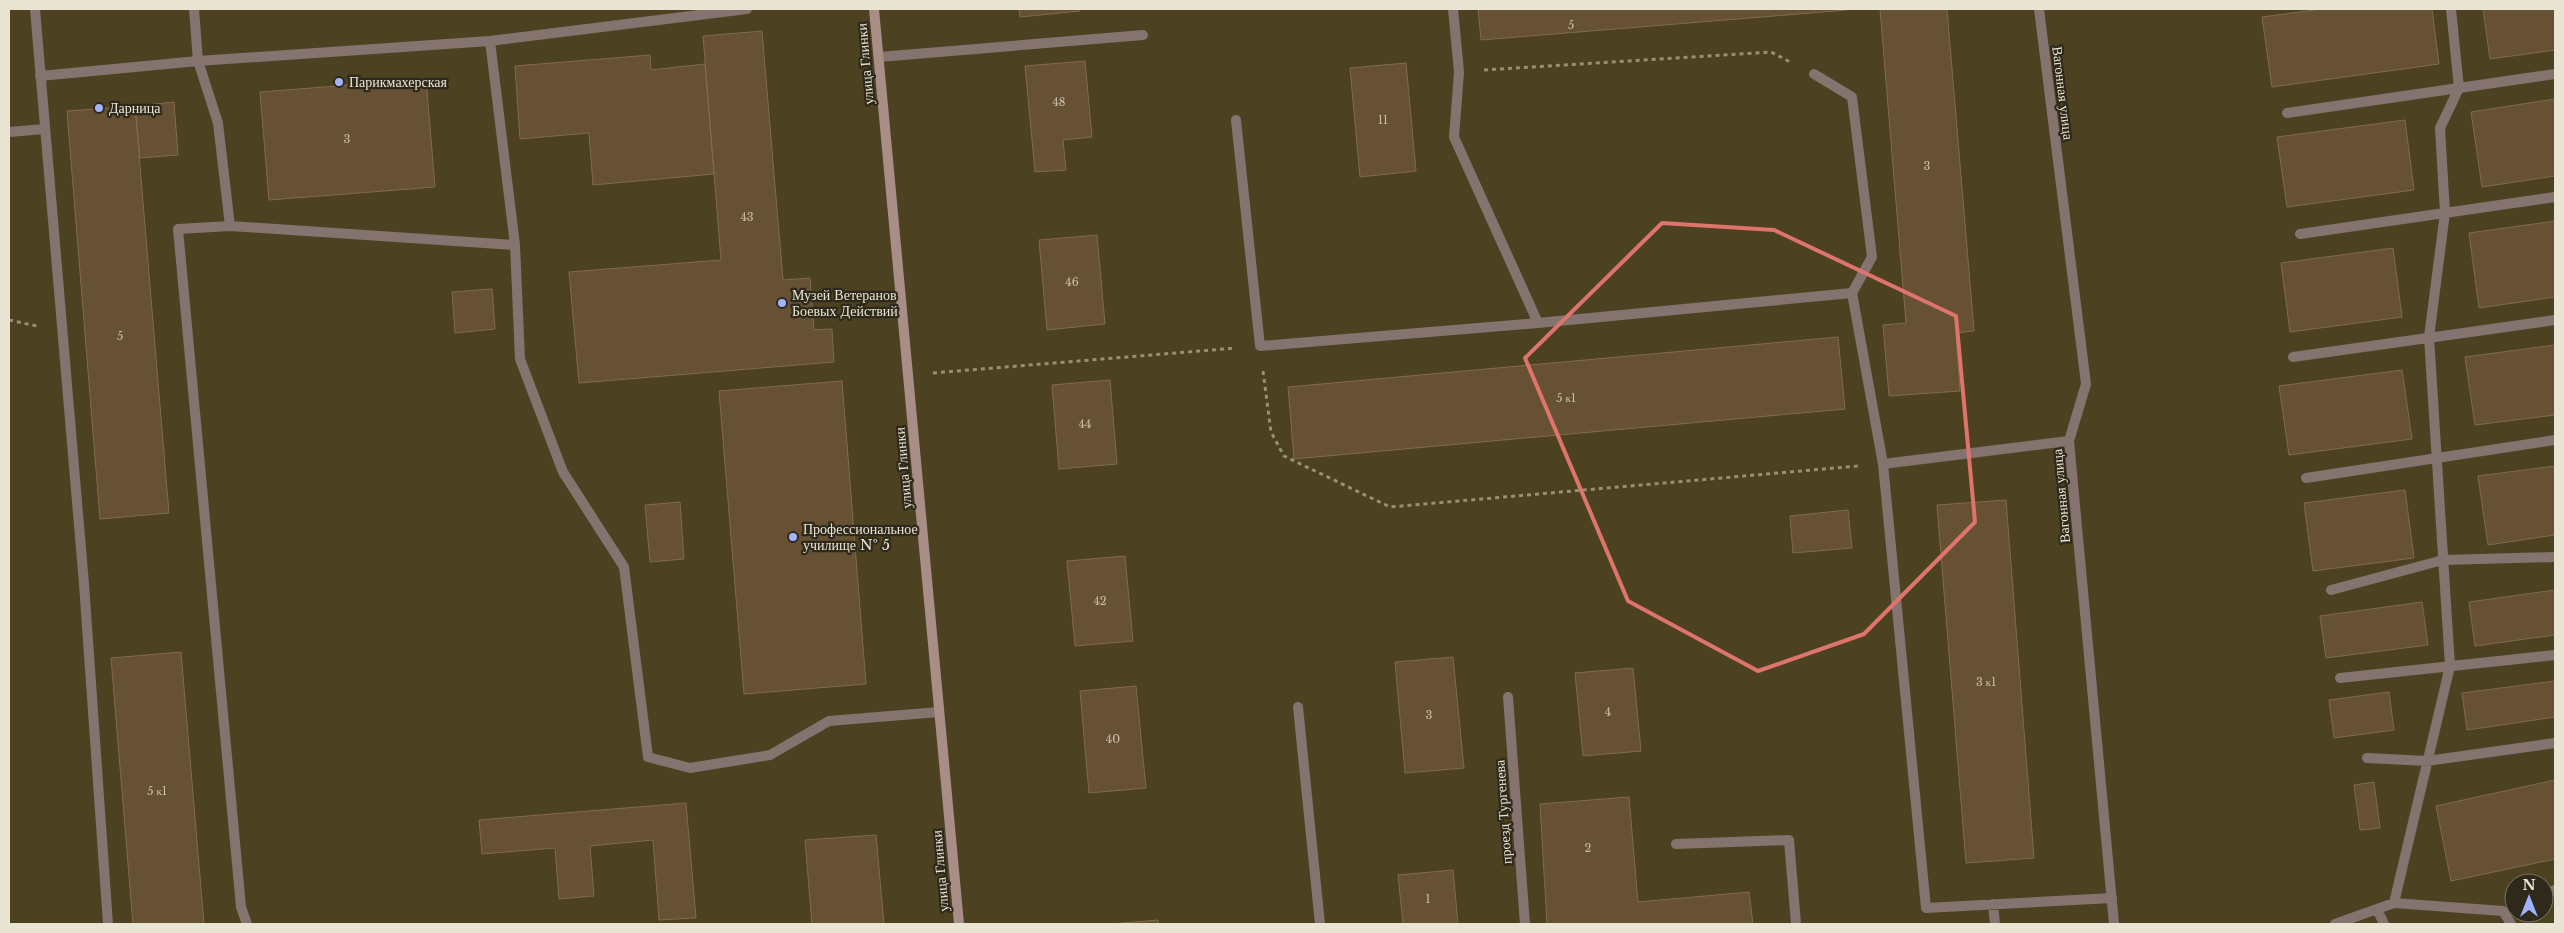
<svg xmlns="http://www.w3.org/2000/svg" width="2564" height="933" font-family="'Libre Baskerville',serif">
	<rect width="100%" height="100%" fill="#4c4221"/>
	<!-- building -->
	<path fill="#675134" stroke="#816a4d" d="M1019,9H1079L1080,11L1020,17Z
		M1478,9H1847V10L1481,40Z
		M1880,9H1947L1974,331L1956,333L1960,391L1889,396L1883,325L1906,323Z
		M2322,9H2432L2439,64L2272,87L2262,17Z
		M2483,9H2555V50L2490,59Z
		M762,31L783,280L810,278L814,330L832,329L834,362L579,383L569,272L721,260L703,36Z
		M650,55L651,70L705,64L714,174L593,185L589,133L520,139L515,66Z
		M1085,61L1092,137L1063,140L1066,170L1035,172L1025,66Z
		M1406,63L1416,171L1360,177L1350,68Z
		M426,79L435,187L269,200L260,92Z
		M2555,99V176L2482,187L2471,112Z
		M174,102L178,155L140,158L135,106Z
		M135,106L169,513L100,519L67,111Z
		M2405,120L2414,190L2287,207L2277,137Z
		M2555,221V297L2479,308L2469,233Z
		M1097,235L1105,324L1047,330L1039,240Z
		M2393,248L2402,317L2290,332L2281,263Z
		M492,289L495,329L455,333L452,292Z
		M1838,337L1845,409L1294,459L1288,387Z
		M2555,345V415L2475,425L2465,357Z
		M2402,370L2412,439L2289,455L2279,386Z
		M1110,380L1117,464L1059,469L1052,385Z
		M842,381L866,684L744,694L719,391Z
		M2555,466V535L2488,545L2478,476Z
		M2405,490L2414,558L2313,571L2304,503Z
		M2006,500L2034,858L1966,863L1937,505Z
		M680,502L684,559L650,562L645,505Z
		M1848,510L1852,548L1793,553L1790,516Z
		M1125,556L1133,641L1075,646L1067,561Z
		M2555,590V635L2475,646L2469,602Z
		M2422,602L2428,645L2326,658L2320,616Z
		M181,652L204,924H133L111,658Z
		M1453,657L1464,768L1405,773L1395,662Z
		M1633,668L1641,751L1583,756L1575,673Z
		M2555,681V717L2467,730L2462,693Z
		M1136,686L1146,788L1089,793L1080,691Z
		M2389,692L2394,730L2334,738L2329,700Z
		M2555,780V859L2451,881L2436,806Z
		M2374,782L2380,828L2360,830L2354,785Z
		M1629,797L1638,902L1749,892L1753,924H1547L1540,804Z
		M686,803L696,918L659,920L653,840L590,846L594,896L559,899L555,848L482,854L479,820Z
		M876,835L884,924H812L805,840Z
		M1453,870L1458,924H1403L1398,875Z
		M1158,920V924H1111Z"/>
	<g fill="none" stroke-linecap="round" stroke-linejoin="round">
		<!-- path -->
		<path stroke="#989076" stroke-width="3" stroke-dasharray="4 4" stroke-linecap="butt" d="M1484,70L1771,52L1792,63
			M9,320L37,326
			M1263,371L1271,432L1284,456L1390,507L1858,466
			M933,373L1236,348"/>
		<!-- lane -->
		<path stroke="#85736f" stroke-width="10" d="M35,9L84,584L108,924
			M194,9L198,61L218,123L230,226L178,229L241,907L247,924
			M1453,9L1459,72L1454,137L1538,323L1852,293
			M490,41L515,245L520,359L563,472L624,567L648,757L690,768L770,755L829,721L939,712
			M879,57L1143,35
			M1814,74L1852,97L1872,257L1852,293L1883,464L2069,441
			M40,76L198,61L490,41L747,9
			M2287,113L2555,74
			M1236,120L1260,346L1538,323
			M9,132L44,129
			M230,226L515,245
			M2300,234L2555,197
			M2293,357L2555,320
			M1883,464L1926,908L2112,898
			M2306,478L2555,440
			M2331,590L2443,560L2555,557
			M2340,678L2555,655
			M1508,697L1525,924
			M1298,707L1320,924
			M2367,758L2427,761L2555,743
			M1676,844L1789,840L1796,924
			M2544,894L2555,890
			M2394,903L2450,666L2429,337L2445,213L2440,128L2459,88L2451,9
			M1993,904L1995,924
			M2377,909L2384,924
			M2335,924L2394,903L2503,911L2511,924"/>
		<!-- street -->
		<path stroke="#85736f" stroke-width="10" d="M2039,9L2086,384L2069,441L2114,924"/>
		<!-- secondary -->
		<path stroke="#a98d87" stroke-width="10" d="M874,9L959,924"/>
	</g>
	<!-- marked area -->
	<path fill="none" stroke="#de746c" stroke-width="4" stroke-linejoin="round" d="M1662,223L1774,230L1956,316L1975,522L1864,634L1758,671L1628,601L1525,358Z"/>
	<!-- markers -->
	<g fill="#a0b3fd" stroke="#2e291b" stroke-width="2">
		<circle cx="339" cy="82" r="5"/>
		<circle cx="99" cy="108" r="5"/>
		<circle cx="782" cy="303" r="5"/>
		<circle cx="793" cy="537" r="5"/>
	</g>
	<g text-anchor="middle" stroke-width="4.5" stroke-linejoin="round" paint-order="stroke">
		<!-- number labels -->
		<g font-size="11" fill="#c9c0aa">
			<text x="1571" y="29">5</text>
			<text x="1059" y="106">48</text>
			<text x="1383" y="124">11</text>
			<text x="347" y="143">3</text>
			<text x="1927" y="170">3</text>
			<text x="747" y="221">43</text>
			<text x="1072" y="286">46</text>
			<text x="120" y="340">5</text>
			<text x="1566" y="402">5 к1</text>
			<text x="1085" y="428">44</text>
			<text x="1100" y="605">42</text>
			<text x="1986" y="686">3 к1</text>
			<text x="1608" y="716">4</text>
			<text x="1429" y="719">3</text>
			<text x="1113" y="743">40</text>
			<text x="157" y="795">5 к1</text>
			<text x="1588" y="852">2</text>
			<text x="1428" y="903">1</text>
		</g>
		<!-- street labels -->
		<g font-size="14" fill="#eae5d2" stroke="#2e291b">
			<text transform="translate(865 64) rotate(-95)" y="5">улица Глинки</text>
			<text transform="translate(2063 93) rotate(83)" y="5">Вагонная улица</text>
			<text transform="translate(903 468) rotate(-95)" y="5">улица Глинки</text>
			<text transform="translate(2061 496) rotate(-95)" y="5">Вагонная улица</text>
			<text transform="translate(1503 812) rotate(-94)" y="5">проезд Тургенева</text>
			<text transform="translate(940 871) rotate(-95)" y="5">улица Глинки</text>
		</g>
		<!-- poi labels -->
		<g font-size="14" fill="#eae5d2" stroke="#2e291b" text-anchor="start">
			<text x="349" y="87">Парикмахерская</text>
			<text x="109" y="113">Дарница</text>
			<text x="792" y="300">Музей Ветеранов<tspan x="792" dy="16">Боевых Действий</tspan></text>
			<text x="803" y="534">Профессиональное<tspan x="803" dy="16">училище № 5</tspan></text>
		</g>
	</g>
	<!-- border -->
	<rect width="2564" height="933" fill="none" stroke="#eae5d2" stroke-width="20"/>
	<!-- north arrow -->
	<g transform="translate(2529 898)"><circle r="24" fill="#2e291b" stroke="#797464"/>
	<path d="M0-4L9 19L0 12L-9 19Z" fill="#a0b3fd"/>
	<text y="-8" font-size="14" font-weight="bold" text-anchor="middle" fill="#eae5d2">N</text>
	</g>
</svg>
